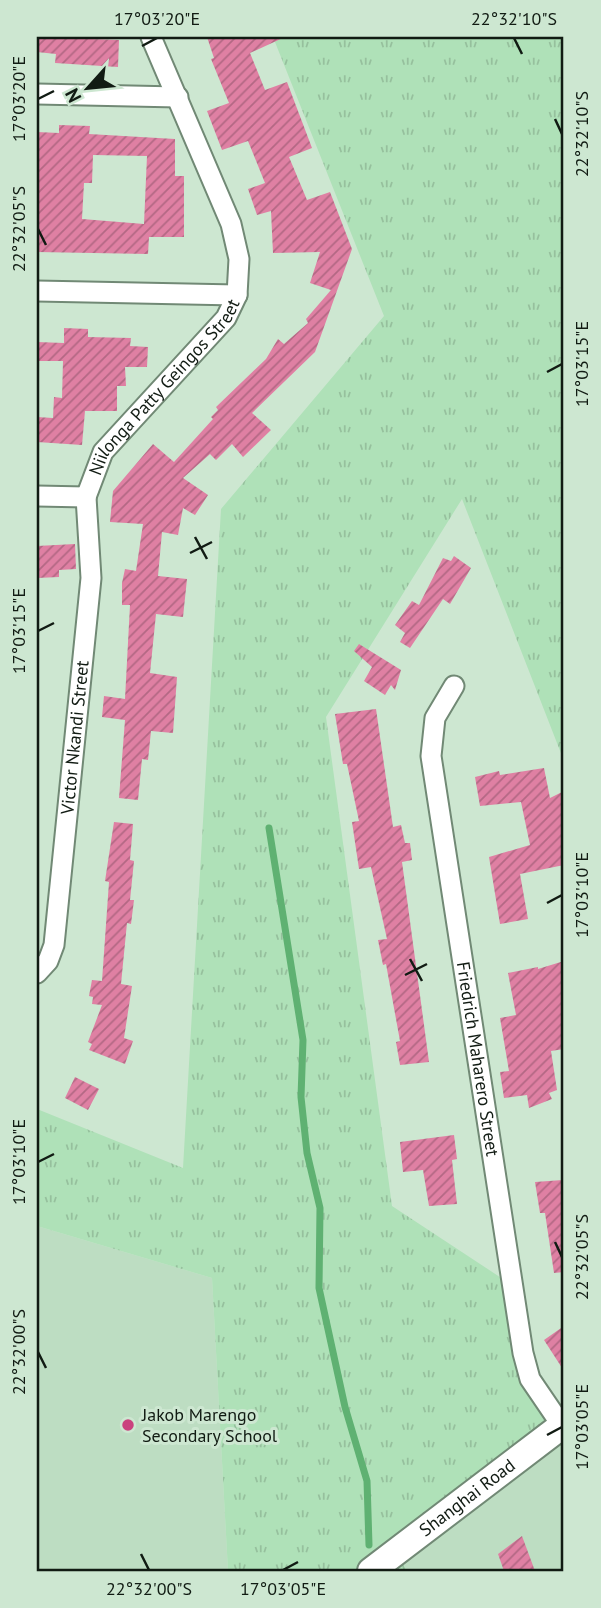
<svg xmlns="http://www.w3.org/2000/svg" width="601" height="1608" font-family="'PT Sans',sans-serif">
	<defs>
		<pattern id="grass-tufts" width="24" height="20" patternUnits="userSpaceOnUse" patternTransform="scale(1.75)"><rect width="24" height="20" fill="#afe1b8"/><path d="M3 7l-1-3M5 7V3M7 7l1-3M15 17l-1-3M17 17v-4M19 17l1-3" fill="none" stroke="#96c09d"/></pattern>
		<pattern id="building-hatch" width="6" height="6" patternUnits="userSpaceOnUse" patternTransform="scale(1.75)"><rect width="6" height="6" fill="#df80a3"/><path d="M-1 1l2-2M0 6l6-6M5 7l2-2" fill="none" stroke="#b36884"/></pattern>
	</defs>
	<rect width="100%" height="100%" fill="#cde7d1"/>
	<!-- built -->
	<path fill="#bdddc2" d="M37,1226L212,1278L228,1571H37Z
		M564,1424V1571H407L397,1552Z"/>
	<!-- grass -->
	<path fill="url(#grass-tufts)" d="M273,37H564V761L462,499L326,717L392,1206L512,1285L523,1353L562,1426L397,1552L407,1571H228L212,1278L37,1226V1109L183,1168L221,509L384,316Z"/>
	<g fill="none" stroke-linecap="round" stroke-linejoin="round">
		<!-- stream -->
		<path stroke="#5fb172" stroke-width="7" d="M269,828L303,1040L301,1097L307,1153L320,1208L319,1288L345,1407L367,1481L369,1545"/>
	</g>
	<!-- building -->
	<path fill="url(#building-hatch)" fill-rule="evenodd" d="M37,37L119,40L118,67L55,63L56,54L37,52Z
		M207,37H285L250,53L265,90L287,82L312,148L289,157L307,200L330,192L352,249L315,352L252,413L271,430L243,457L232,444L216,460L210,454L183,478L208,495L195,515L183,508L178,535L162,532L158,576L187,579L183,617L156,614L150,673L177,677L173,733L151,731L148,760L142,759L138,800L119,798L125,720L102,717L104,696L125,699L130,605H122V583L125,569L136,571L143,524L110,522L113,491L153,444L174,462L213,419L211,417L218,410L216,407L266,359L278,339L284,344L308,323L306,319L331,290L310,283L320,252L273,253L271,211L257,215L248,189L265,183L248,141L222,150L207,111L229,103L211,59L214,58Z
		M59,125L90,126L89,134L175,139V176H184V237H149L148,254L37,252V132L59,133ZM93,155L147,156L144,224L82,219L84,183H92Z
		M64,328L88,329V337L131,338L130,346L148,347L147,367H125L126,386H117V411H85L82,445L37,442V417L53,418L54,397L62,398L63,361H37V342L64,343Z
		M75,544L76,569L59,570V577L37,578V546Z
		M454,556L471,568L450,604L443,599L410,648L400,642L405,633L395,625L412,601L419,605L443,558L451,561Z
		M359,644L401,670L395,690L391,685L385,695L364,681L372,667L354,651Z
		M376,709L393,827L401,825L405,843H410L412,860L402,862L429,1062L400,1065L396,1042L400,1041L386,964L383,965L378,940L387,939L371,867L359,869L352,822L359,821L347,764H343L335,714Z
		M544,768L550,798L564,791V865L520,874L528,919L500,924L489,857L530,845L521,802L480,806L475,777L499,771L500,775Z
		M114,822L133,824L130,860L134,861L130,900H134L131,924L127,923L121,984L132,986L124,1038L133,1041L125,1064L89,1050L92,1044L88,1042L102,1005L92,1004L93,997L89,996L92,980L102,981L109,882L105,881Z
		M564,961V1049L551,1051L557,1090L549,1093L552,1099L529,1108L527,1095L504,1098L500,1072L509,1071L500,1018L516,1015L508,973L538,967V969Z
		M75,1077L99,1089L88,1110L65,1098Z
		M454,1135L457,1159L452,1160L457,1204L429,1206L423,1170L403,1172L400,1142Z
		M563,1180L564,1272L554,1273L545,1213H540L535,1182Z
		M564,1326V1371L544,1340Z
		M522,1536L535,1571H504L498,1554Z"/>
	<g fill="none" stroke-linecap="round" stroke-linejoin="round">
		<defs>
			<g id="street">
				<path d="M37,94L178,97"/>
				<path d="M37,291L237,295"/>
				<path id="s1" d="M37,496L86,497L103,452L226,318L237,295L239,259L231,224L151,37"/>
				<path id="s2" d="M454,686L435,718L431,756L523,1353L530,1379L562,1426"/>
				<path id="s3" d="M37,973L48,961L54,945L91,578L86,497"/>
			</g>
			<g id="secondary">
				<path id="s4" d="M371,1571L564,1424"/>
			</g>
		</defs>
		<!-- street casing -->
		<use href="#street" stroke="#718975" stroke-width="23"/>
		<!-- secondary casing -->
		<use href="#secondary" stroke="#718975" stroke-width="30"/>
		<!-- street -->
		<use href="#street" stroke="#fff" stroke-width="19"/>
		<!-- secondary -->
		<use href="#secondary" stroke="#fff" stroke-width="26"/>
	</g>
	<!-- ticks -->
	<path fill="none" stroke="#111b13" stroke-width="2.5" d="M514,38L522,54M142,46L157,38M38,99L54,91M555,119L562,134M38,229L46,245M547,372L562,364M195,537L207,559M190,553L212,542M38,631L54,623M547,903L562,895M410,959L422,981M405,975L427,964M38,1162L54,1154M555,1242L562,1257M38,1352L46,1368M547,1435L562,1427M141,1554L149,1570M283,1570L298,1562"/>
	<!-- markers -->
	<circle fill="#ca427e" stroke="#cde7d1" stroke-width="2.5" cx="128" cy="1425" r="7"/>
	<g text-anchor="middle" stroke-width="6" stroke-linejoin="round" paint-order="stroke">
		<!-- street labels -->
		<g font-size="18" fill="#111b13" stroke="#cde7d1">
			<text dy="6" stroke="none"><textPath href="#s1" startOffset="186">Niilonga Patty Geingos Street</textPath></text>
			<text dy="6" stroke="none"><textPath href="#s3" startOffset="242">Victor Nkandi Street</textPath></text>
			<text dy="6" stroke="none"><textPath href="#s2" startOffset="382">Friedrich Maharero Street</textPath></text>
			<text dy="6" stroke="none"><textPath href="#s4" startOffset="121">Shanghai Road</textPath></text>
		</g>
		<!-- poi labels -->
		<g font-size="18" fill="#111b13" stroke="#cde7d1" text-anchor="start">
			<text x="142" y="1421">Jakob Marengo<tspan x="142" dy="21">Secondary School</tspan></text>
		</g>
	</g>
	<!-- border -->
	<rect width="601" height="1608" fill="none" stroke="#cde7d1" stroke-width="77"/>
	<!-- north arrow -->
	<g transform="translate(88 88) rotate(243)" stroke="#cde7d1" stroke-width="5" paint-order="stroke">
	<path d="M0-5L12 26L0 18L-12 26Z" fill="#111b13"/>
	<text y="-10" font-size="19" font-weight="bold" text-anchor="middle" fill="#111b13">N</text>
	</g>
	<rect x="38" y="38" width="524" height="1532" fill="none" stroke="#111b13" stroke-width="2.5"/>
	<g font-size="18" text-anchor="middle" fill="#111b13">
		<text x="157" y="25">17°03'20"E</text>
		<text x="514" y="25">22°32'10"S</text>
		<text transform="translate(19 99) rotate(-90)" y="6">17°03'20"E</text>
		<text transform="translate(582 134) rotate(-90)" y="6">22°32'10"S</text>
		<text transform="translate(19 229) rotate(-90)" y="6">22°32'05"S</text>
		<text transform="translate(582 364) rotate(-90)" y="6">17°03'15"E</text>
		<text transform="translate(19 631) rotate(-90)" y="6">17°03'15"E</text>
		<text transform="translate(582 895) rotate(-90)" y="6">17°03'10"E</text>
		<text transform="translate(19 1162) rotate(-90)" y="6">17°03'10"E</text>
		<text transform="translate(582 1257) rotate(-90)" y="6">22°32'05"S</text>
		<text transform="translate(19 1352) rotate(-90)" y="6">22°32'00"S</text>
		<text transform="translate(582 1427) rotate(-90)" y="6">17°03'05"E</text>
		<text x="149" y="1595">22°32'00"S</text>
		<text x="283" y="1595">17°03'05"E</text>
	</g>
</svg>
